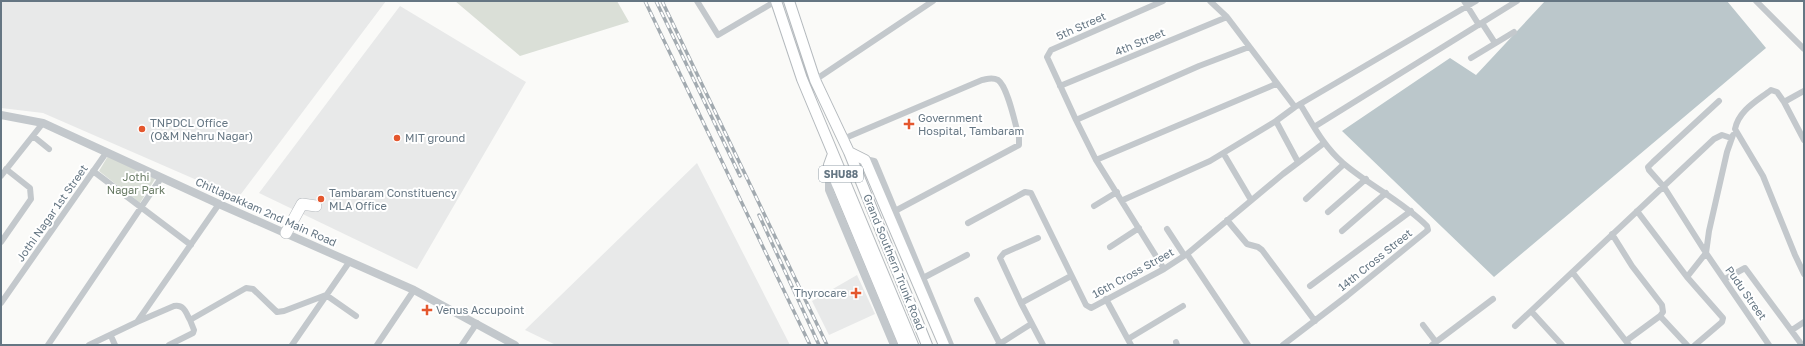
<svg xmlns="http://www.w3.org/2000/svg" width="1805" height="346" font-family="'Golos Text',sans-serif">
	<rect width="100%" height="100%" fill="#fafaf8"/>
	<!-- built -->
	<path fill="#e8e9e9" d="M1,1H386L238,198L43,113L1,108Z
		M400,6L526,82L417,269L259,193Z
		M697,163L790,345H556L525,330Z
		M857,275L875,314L829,335L812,301Z"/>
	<!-- green -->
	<path fill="#dadfd7" d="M455,1H617L629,22L520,56Z
		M108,156L155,179L140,203L99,171Z"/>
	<!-- water -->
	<path fill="#bbc7cb" d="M1545,1H1727L1766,48L1494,277L1342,131L1450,58L1476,75Z"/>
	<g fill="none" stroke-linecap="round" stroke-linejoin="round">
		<defs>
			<path id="primary" d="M776,1L802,79L913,345
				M789,1L815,80L849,152L927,345
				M849,152L865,160L944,345
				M833,154L829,165L904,345"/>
			<path id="motorway" d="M286,233L302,204L316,206"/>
		</defs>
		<!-- primary casing -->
		<use href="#primary" stroke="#b5babe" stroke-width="12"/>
		<!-- motorway casing -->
		<use href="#motorway" stroke="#b4b9bd" stroke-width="12"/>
		<!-- minor -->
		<path stroke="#c3c8cc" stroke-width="6" d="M697,1L718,35L776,1
			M1163,1L1051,50L1047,57L1076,120L1096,160L1164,269
			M1210,1L1227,17L1295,107
			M1464,1L1479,25
			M1756,1L1804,49
			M1482,23L1495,43
			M1471,58L1514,32
			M815,80L933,1
			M1060,86L1227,17
			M1804,91L1784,102L1777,92L1771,90C1757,101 1739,110 1735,129L1763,176L1795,255L1804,274
			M1719,101L1653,162L1648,167L1649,170L1664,187L1706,253L1769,345
			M1784,102L1804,140
			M1076,120L1199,66L1249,47
			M1276,121L1298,162
			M1314,127L1517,1
			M33,136L49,149
			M843,139L982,80C988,79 992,77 998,80C1008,87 1015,124 1019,137V145L895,211
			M1225,156L1251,200
			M1096,160L1276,84
			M93,171L191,245
			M1,176L43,123
			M1306,199L1344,164
			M1123,200L1210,161L1276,121L1295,107L1476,1
			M1094,206L1117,192
			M1637,211L1687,277L1723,318L1722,322L1695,345
			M1328,212L1366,179
			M1227,220L1247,244L1258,247L1262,250L1315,321
			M968,223L1025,192L1031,193L1086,305L1091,308L1164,269L1187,254L1283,174L1324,143
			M1167,229L1184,255
			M1342,231L1386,193
			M1612,234L1632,266L1662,305L1663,312L1660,316L1687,345
			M1,242L31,199L30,188L6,169
			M1110,247L1139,228
			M1187,254L1248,345
			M1573,273L1629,345
			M1687,277L1706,253L1709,231L1727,152L1733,135
			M923,278L967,255
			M1725,279L1745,268L1802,345
			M1310,286L1411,211
			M1106,299L1131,345
			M977,300L1000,344
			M1,303L106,153
			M1021,303L1000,258L1004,253L1038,238
			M1531,311L1562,345
			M137,322L219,204
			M1423,325L1436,342
			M1515,326L1714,139L1722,135L1731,138
			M1792,330L1804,322
			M111,336L115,345
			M1128,339L1183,306
			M1626,341L1660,316
			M1176,342L1177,345
			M48,345L161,178
			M89,345L137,322L174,306C184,304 186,313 190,320L246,288L253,289L277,312L284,311L326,295L356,316
			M169,345L193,333L194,330L190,320
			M292,345L350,261
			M377,345L414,290
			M462,345L477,323
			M998,345L1031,324
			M1043,345L1021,303L1071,276
			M1283,345L1347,296L1428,230L1427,226C1402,201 1370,186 1343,163C1324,147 1313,125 1300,104
			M1432,345L1493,299"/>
		<!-- tertiary -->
		<path stroke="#c3c8cc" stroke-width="8" d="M1,115L43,123L219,204L414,290L515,345
			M865,160L874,162L950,345
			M829,167V190L894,345"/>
		<!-- primary -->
		<use href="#primary" stroke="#fff" stroke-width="10"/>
		<!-- motorway -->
		<use href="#motorway" stroke="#fff" stroke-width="11"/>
		<defs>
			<path id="rail" d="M645,1L810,345
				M656,1L740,176
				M662,1L827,345
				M759,215L819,345"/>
		</defs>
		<!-- rail casing -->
		<use href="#rail" stroke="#a2aab0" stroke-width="3.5"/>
		<!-- rail -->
		<use href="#rail" stroke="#fff" stroke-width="2" stroke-dasharray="6" stroke-linecap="butt"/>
	</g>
	<!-- markers -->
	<g fill="#e4572e" stroke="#fff" stroke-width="1.5">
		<path d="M907 118h4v4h4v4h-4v4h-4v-4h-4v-4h4z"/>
		<circle cx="142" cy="129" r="4"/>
		<circle cx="397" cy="138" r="4"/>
		<circle cx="321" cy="199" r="4"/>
		<path d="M854 287h4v4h4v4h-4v4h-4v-4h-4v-4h4z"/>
		<path d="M425 304h4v4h4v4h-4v4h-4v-4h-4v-4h4z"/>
	</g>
	<g text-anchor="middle" stroke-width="4" stroke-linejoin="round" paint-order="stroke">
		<!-- shield labels -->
		<rect fill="#fff" stroke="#939fa8" stroke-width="1" x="819" y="166" width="44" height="16" rx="3"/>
		<g font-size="10" font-weight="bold" fill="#657683">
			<text x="841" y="178">SHU88</text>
		</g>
		<!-- street labels -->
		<g font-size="11" fill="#657683" stroke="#fff">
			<text transform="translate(1081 26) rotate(-24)" y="4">5th Street</text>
			<text transform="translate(1140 42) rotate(-23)" y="4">4th Street</text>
			<text transform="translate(266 212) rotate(24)" y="4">Chitlapakkam 2nd Main Road</text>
			<text transform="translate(52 213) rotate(-55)" y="4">Jothi Nagar 1st Street</text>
			<text transform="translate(1375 260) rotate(-39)" y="4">14th Cross Street</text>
			<text transform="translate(894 262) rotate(68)" y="4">Grand Southern Trunk Road</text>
			<text transform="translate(1133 273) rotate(-29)" y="4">16th Cross Street</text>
			<text transform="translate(1746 293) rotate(55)" y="4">Pudu Street</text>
		</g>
		<!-- poi labels -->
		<g font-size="11" fill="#657683" stroke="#fff" text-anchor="start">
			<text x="918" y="122">Government<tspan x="918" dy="13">Hospital, Tambaram</tspan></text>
			<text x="150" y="127">TNPDCL Office<tspan x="150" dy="13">(O&amp;M Nehru Nagar)</tspan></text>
			<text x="405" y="142">MIT ground</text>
			<text x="329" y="197">Tambaram Constituency<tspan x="329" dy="13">MLA Office</tspan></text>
			<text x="847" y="297" text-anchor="end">Thyrocare</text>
			<text x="436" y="314">Venus Accupoint</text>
		</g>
		<!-- park labels -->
		<g font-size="11" fill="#687a64" stroke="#fff">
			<text x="136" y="181">Jothi<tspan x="136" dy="13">Nagar Park</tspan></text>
		</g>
	</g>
	<!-- border -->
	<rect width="1805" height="346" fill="none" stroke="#657683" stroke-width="4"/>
</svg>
